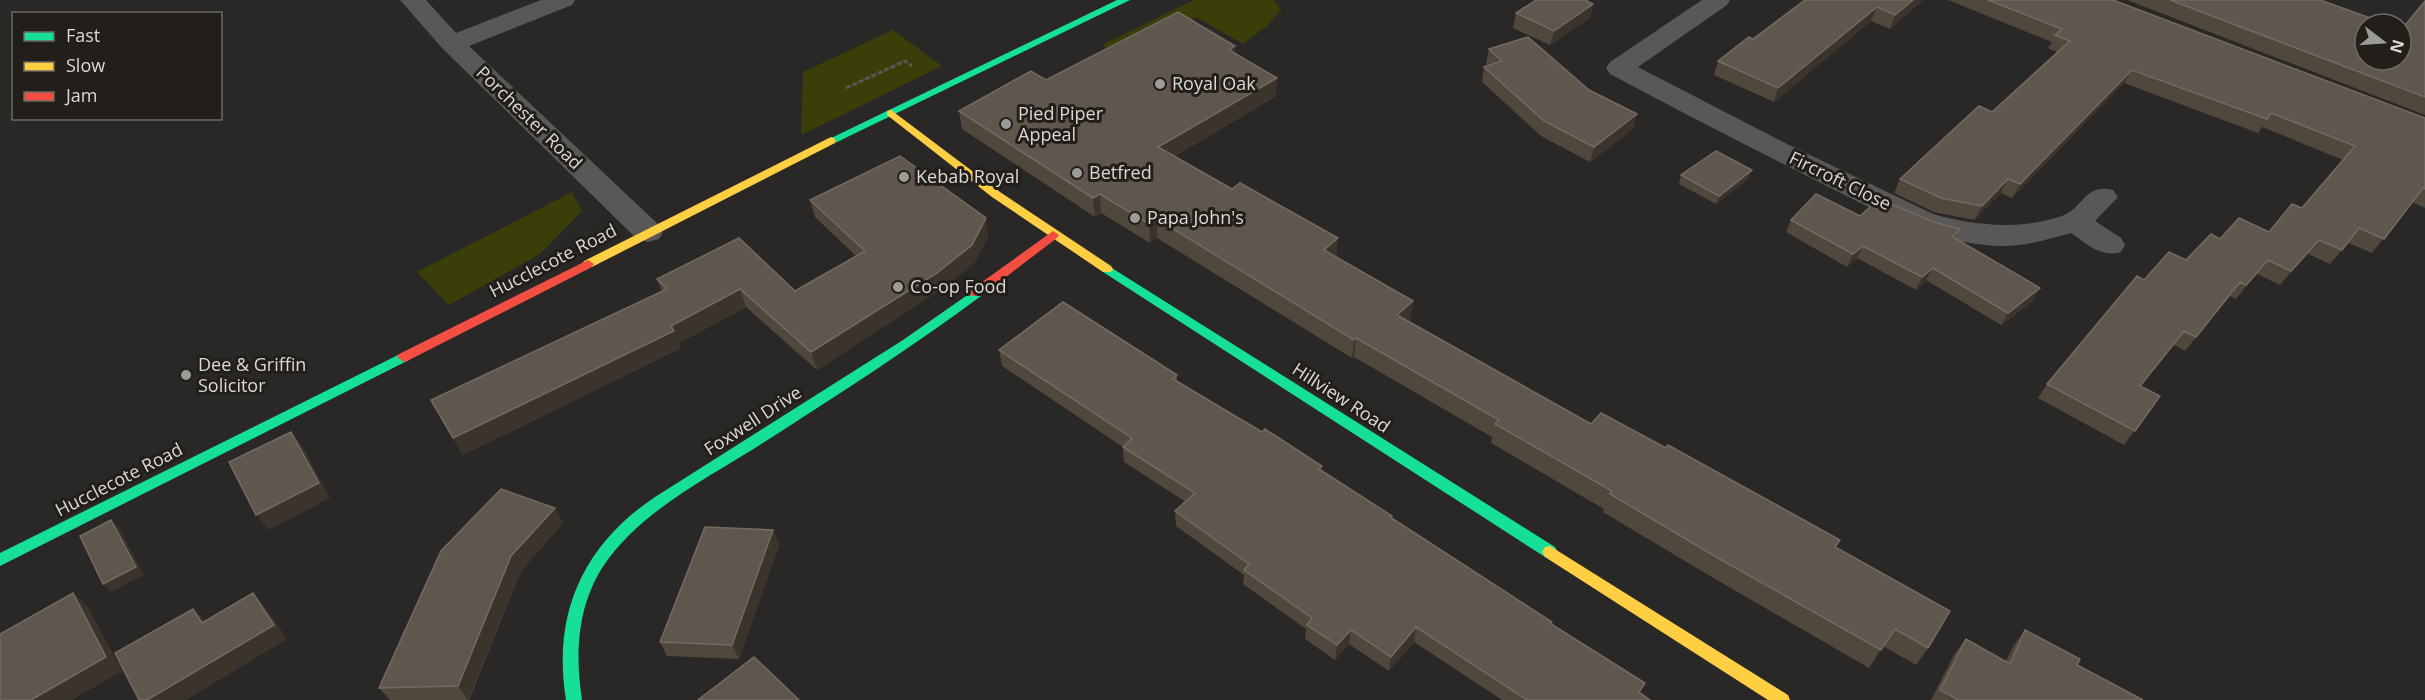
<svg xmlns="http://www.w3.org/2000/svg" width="2425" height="700" font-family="'Open Sans',sans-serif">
	<rect width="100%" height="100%" fill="#2a2826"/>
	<!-- green -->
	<path fill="#3a3e09" d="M1194,0H1274L1281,10L1267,26L1243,44L1196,17L1119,56L1102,45Z
		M893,30L942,66L801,135L803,72Z
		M572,192L582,211L540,254L449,305L417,272Z"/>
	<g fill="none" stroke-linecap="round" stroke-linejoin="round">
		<!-- path -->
		<path stroke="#5a5858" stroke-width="3" stroke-dasharray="5 2" stroke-linecap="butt" d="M846,88L905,61L912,66"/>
		<!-- street -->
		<path fill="#595857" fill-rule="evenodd" d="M400,0H426L456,33L541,0H575L572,5L469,46L659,225L663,232L659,239L648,242L637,239L443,49Z
			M1702,0H1730L1727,5L1638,67L1783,142L1933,214C1975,226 2020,230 2062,216C2084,208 2084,183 2113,190L2118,197L2095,221L2121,238L2125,245L2121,252C2101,258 2087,244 2071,233C2048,239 2025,247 2000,246C1933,244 1875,210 1817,181C1747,146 1678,110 1610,74L1606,68L1610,62Z"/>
		<!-- fast -->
		<path fill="#16e098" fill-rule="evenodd" d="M1117,0H1130L835,143H827L825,141Z
			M1107,265L1555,547L1558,552L1555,557L1550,558L1545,557L1103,272L1101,269Z
			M976,289L982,293L981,296C911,348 839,394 766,441C709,478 640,510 602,568C577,608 575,655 582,700H566C552,614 583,545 655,497L903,340Z
			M404,352L411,357L409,360L0,566V553Z"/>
		<!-- slow -->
		<path fill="#ffcf43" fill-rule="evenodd" d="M891,110L1000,192L1111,266L1113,269L1111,272H1103L992,197L887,115V111Z
			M831,137L835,139V143L592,267H584L582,264L584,261Z
			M1550,546L1788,695L1790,700H1768L1545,557L1542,552L1545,547Z"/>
		<!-- jam -->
		<path fill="#f24e42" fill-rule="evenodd" d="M1053,231L1059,235L1057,238L981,296H971L970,293L971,290Z
			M588,260L594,264L592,267L409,360L404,362L397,357L399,354Z"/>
	</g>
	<!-- wall -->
	<path fill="#50473d" d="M1805,0H1923L1890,29L1871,21L1774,102L1714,75L1718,61L1753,39Z
		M1948,0H2113L2425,118V208L2412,202L2372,253L2348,243L2330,264L2308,254L2280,285L2257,274L2236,299L2230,296L2185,351L2174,345L2141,386L2160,396L2124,445L2038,398L2047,384L2144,280L2186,260L2220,239L2269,232L2302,208L2343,160L2262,127L2258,133L2124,83L2012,198L2001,193L1974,220L1934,212L1894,193L1900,179L1992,112L2057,52L2048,48L2052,42Z
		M2127,0H2320L2402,29L2425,1V115Z
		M1593,4L1590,18L1550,45L1513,28L1516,13Z
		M1489,49L1589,90L1637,114L1633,129L1590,162L1541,136L1482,82L1484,67L1488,66L1486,64Z
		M1235,54L1276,96L1175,156L1232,189L1338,238L1336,257L1413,301L1410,320L1409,321L1591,424L1836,547L1928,648L1916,665L1883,646L1869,668L1710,576L1603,512L1604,509L1491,443L1492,437L1354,357L1352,358L1157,238L1150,243L1101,213L1095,217L962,129L959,111L1046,80Z
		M1752,170L1749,178L1716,204L1679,184L1681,175Z
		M810,200L986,218L988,236L975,262L940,290L817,370L746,307L679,343L681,348L463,455L453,438L662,292L657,279L795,291L856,256L815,217Z
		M1860,216L1934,222L1960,229L1955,239L2033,301L2001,325L1926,280L1916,290L1857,258L1847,267L1786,232L1791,220Z
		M999,350L1177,375V381L1392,516V518L1552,622V625L1640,694L1650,700H1502L1414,642L1389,671L1349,644L1335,660L1305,639L1306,629L1243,584L1244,575L1176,526L1175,511L1186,502L1124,462L1123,447L1002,366Z
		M555,508L563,523L521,571L469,700H390L379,688Z
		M773,530L779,545L739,659L667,656L660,642Z
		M2025,630L2077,665L2143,700H1931L1955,653L1966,639L2006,661L2014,645Z"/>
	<!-- shaded-wall -->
	<path fill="#3b342d" d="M1913,0H1923L1890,29L1895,15Z
		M1593,4L1590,18L1550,45L1554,31Z
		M1877,7L1871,21L1774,102L1778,88Z
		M1235,46V64L1229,50Z
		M2132,70L2124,83L2012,198L2020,184Z
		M1277,78L1276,96L1159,165L1158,147Z
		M1637,114L1633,129L1590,162L1594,147Z
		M1752,170L1749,178L1716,204L1719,196Z
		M2008,179L2001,193L1974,220L1982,206Z
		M1100,194L1101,213L1095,217L1093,198Z
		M986,218L988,236L975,262L940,290L817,370L811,352Z
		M1157,219V238L1150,243L1149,224Z
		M1338,238L1336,257L1324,250Z
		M2319,240L2308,254L2280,285L2291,271Z
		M1863,246L1857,258L1847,267L1853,254Z
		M2268,260L2257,274L2236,299L2246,285Z
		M1933,268L1926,280L1916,290L1922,277Z
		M2240,282L2230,296L2185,351L2196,337Z
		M2040,288L2033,301L2001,325L2008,313Z
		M740,289L746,307L679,343L681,348L463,455L453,438L671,326Z
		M1413,301L1410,320L1395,333L1397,315Z
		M2184,331L2174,345L2130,400L2140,386Z
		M1356,338L1354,357L1352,358L1354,340Z
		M291,432L303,447L330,498L269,530L256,515Z
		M555,508L563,523L521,571L468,700L458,686L511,556Z
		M111,520L119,528L144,575L111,592L103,584Z
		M773,530L779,545L739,659L732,645Z
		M73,593L88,607L122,671L72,700H31Z
		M253,593L266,608L287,639L186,700H147Z
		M193,609L207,623H202Z
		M1416,627L1414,642L1389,671L1391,657Z
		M1351,630L1349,644L1335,660L1337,645Z"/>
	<!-- building -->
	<path fill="#5f574e" stroke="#736b63" stroke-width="1.5" d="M1536,0H1585L1593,4L1554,31L1516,13Z
		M1805,0H1913L1895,15L1877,7L1778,88L1718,61L1749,37L1753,39Z
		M1988,0H2113L2425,118V189L2423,188L2384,239L2359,228L2342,250L2319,240L2291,271L2268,260L2246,285L2240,282L2196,337L2184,331L2140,386L2160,396L2135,431L2047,384L2137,276L2144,280L2169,252L2186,260L2211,234L2220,239L2239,218L2269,232L2292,204L2302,208L2355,146L2271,113L2267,119L2132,70L2020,184L2008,179L1982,206L1941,198L1900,179L1979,106L1992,112L2070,41L2055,35L2062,29Z
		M2170,0H2320L2387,24H2365V60H2401V29H2402L2425,1V97Z
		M1178,12L1235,46L1229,50L1277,78L1158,147L1232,189L1240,183L1338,238L1324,250L1413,301L1397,315L1591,424L1601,413L1666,448L1668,445L1840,540L1835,547L1950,611L1928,648L1895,629L1881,650L1718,558L1610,494L1612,491L1495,424L1499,420L1356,338L1354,340L1157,219L1149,224L1100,194L1093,198L959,111L1031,71L1046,80Z
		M1528,37L1589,90L1637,114L1594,147L1544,121L1484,67L1502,61L1489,49Z
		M1716,151L1752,170L1719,196L1681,175Z
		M900,156L986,218L972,245L937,273L811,352L740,289L671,326L674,331L453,438L431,400L667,289L657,279L739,238L795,291L865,251L810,200Z
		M1816,194L1860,216L1879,199L1934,222L1960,229L1953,237L2040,288L2008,313L1933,268L1922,277L1863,246L1853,254L1791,220Z
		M1063,302L1177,375L1173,379L1262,432L1265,429L1322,466L1319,469L1392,516L1390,517L1552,622L1551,624L1645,683L1639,692L1650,700H1527L1416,627L1391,657L1351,630L1337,645L1307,625L1312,618L1244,570L1249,564L1175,511L1195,493L1123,447L1132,438L999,350Z
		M291,432L319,483L256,515L229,462Z
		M501,489L555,508L511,556L458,686L379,688L441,551Z
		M111,520L136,567L103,584L80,536Z
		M705,527L773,530L732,645L660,642Z
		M73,593L106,657L31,700H0V634Z
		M253,593L274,625L147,700H139L115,653L193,609L202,623Z
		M2025,630L2080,659L2077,665L2143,700H1959L1940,690L1966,639L2010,664Z
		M754,657L799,700H698Z"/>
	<!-- markers -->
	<g fill="#9d9b98" stroke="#221f1a" stroke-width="2">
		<circle cx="1160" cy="84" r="6"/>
		<circle cx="1006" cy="124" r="6"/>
		<circle cx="1077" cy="173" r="6"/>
		<circle cx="904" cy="177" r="6"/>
		<circle cx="1135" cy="218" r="6"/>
		<circle cx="898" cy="287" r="6"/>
		<circle cx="186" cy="375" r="6"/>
	</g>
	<g text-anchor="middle" stroke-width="6" stroke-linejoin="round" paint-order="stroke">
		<!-- poi labels -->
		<g font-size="18" fill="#dbd9d6" stroke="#221f1a" text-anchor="start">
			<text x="1172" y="90">Royal Oak</text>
			<text x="1018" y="120">Pied Piper<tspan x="1018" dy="21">Appeal</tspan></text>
			<text x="1089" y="179">Betfred</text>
			<text x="916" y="183">Kebab Royal</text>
			<text x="1147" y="224">Papa John's</text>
			<text x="910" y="293">Co-op Food</text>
			<text x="198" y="371">Dee &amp; Griffin<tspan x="198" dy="21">Solicitor</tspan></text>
		</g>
		<!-- street labels -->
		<g font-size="18" fill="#dbd9d6" stroke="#221f1a">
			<text transform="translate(529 118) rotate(44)" y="6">Porchester Road</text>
			<text transform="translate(1840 181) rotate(26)" y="6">Fircroft Close</text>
			<text transform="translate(553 261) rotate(-27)" y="6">Hucclecote Road</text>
			<text transform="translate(1341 398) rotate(33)" y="6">Hillview Road</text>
			<text transform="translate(753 421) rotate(-33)" y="6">Foxwell Drive</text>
			<text transform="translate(119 480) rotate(-27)" y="6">Hucclecote Road</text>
		</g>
	</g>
	<!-- legend -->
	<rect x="12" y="12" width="210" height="108" fill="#221f1a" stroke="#6c6965" stroke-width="1.5"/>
	<rect x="24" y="32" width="30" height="9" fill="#16e098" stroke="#6c6965" stroke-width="1.5"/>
	<text x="66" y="42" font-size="18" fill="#dbd9d6">Fast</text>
	<rect x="24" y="62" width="30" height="9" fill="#ffcf43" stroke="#6c6965" stroke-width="1.5"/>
	<text x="66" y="72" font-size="18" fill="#dbd9d6">Slow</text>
	<rect x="24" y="92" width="30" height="9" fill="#f24e42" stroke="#6c6965" stroke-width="1.5"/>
	<text x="66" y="102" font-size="18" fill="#dbd9d6">Jam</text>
	<!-- north arrow -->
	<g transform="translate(2383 42) rotate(107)"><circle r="28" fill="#221f1a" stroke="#6c6965" stroke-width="1.5"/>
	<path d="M0-4.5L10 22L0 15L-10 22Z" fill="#9d9b98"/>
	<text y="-9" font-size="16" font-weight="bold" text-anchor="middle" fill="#dbd9d6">N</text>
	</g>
</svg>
